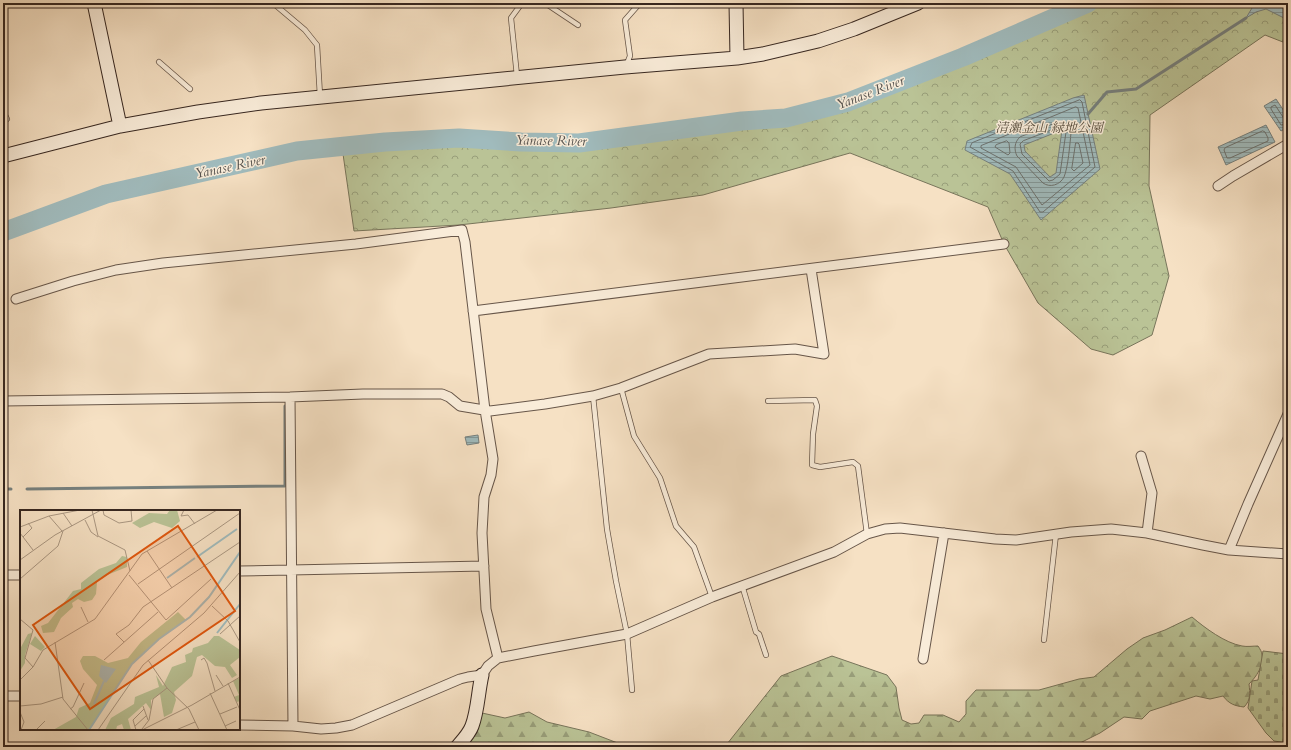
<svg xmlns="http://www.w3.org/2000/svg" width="1291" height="750" font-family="Cardo,'Noto Serif JP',serif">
	<defs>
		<pattern id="forest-firs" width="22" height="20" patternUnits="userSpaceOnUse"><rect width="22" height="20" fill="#bac396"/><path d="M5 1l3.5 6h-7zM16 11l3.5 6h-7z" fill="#989e7a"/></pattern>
		<pattern id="cemetery-stones" width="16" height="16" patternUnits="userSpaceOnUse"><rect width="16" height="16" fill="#bac396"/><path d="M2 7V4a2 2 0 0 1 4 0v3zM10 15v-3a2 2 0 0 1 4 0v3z" fill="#989e7a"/></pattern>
		<pattern id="park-crowns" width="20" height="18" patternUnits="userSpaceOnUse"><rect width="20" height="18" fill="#bac396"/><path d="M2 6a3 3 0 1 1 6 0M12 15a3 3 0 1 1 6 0" fill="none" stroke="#989e7a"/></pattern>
		<pattern id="water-rules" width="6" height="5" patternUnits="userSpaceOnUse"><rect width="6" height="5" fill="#a0bbbd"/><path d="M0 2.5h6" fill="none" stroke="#839899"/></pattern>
	</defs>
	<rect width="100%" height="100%" fill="#f6e1c4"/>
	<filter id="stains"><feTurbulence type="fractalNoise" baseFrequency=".005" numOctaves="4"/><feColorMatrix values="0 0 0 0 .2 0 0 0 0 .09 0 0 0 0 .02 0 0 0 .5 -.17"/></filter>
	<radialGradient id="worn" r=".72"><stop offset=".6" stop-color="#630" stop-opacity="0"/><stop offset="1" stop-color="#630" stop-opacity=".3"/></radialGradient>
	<!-- forest -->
	<path fill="url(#forest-firs)" stroke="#78755b" d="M1192,617C1205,628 1225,643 1242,646C1247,647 1253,646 1258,646C1260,649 1262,652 1262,655C1264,666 1256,677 1249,684C1250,693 1251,700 1244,707C1235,706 1229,704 1223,696L1210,699L1196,696L1150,711L1142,719L1124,717L1100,733L1072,747H714L727,744L781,676L832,656L887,675L896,687L899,708L902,720L911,724L919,723L924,715H943L959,722L966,714V701L976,690H1039L1079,679L1094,677L1127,649L1143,638L1165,630Z
		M529,712L547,722L589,732L628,747H465L477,733L482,713L505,718Z"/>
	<!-- cemetery -->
	<path fill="url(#cemetery-stones)" stroke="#78755b" d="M1263,651L1288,654V743L1274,741L1266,733L1248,708L1252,681L1258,680Z"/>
	<!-- park -->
	<path fill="url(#park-crowns)" stroke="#78755b" d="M1084,3H1288V44L1265,35L1150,115L1149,186L1169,276L1152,335L1113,355L1091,349L1038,303L1004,244L988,207L850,153L703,195L611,208L459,225L354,231L342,147L579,143L786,118L848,102Z"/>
	<!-- water -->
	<path fill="url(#water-rules)" stroke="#76807e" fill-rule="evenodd" d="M1255,3H1288V20L1266,9L1256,12L1246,18Z
		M1084,95L1100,169L1041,220L1010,174L965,150L967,141L1073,98ZM1062,130L1056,173L1050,177L1025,151L1024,145Z
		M1276,99L1288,117V127L1281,131L1264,106Z
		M1266,125L1275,142L1226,165L1218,147Z
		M478,435L479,443L467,445L465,437Z"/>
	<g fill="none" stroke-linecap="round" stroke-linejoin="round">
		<!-- shore -->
		<path stroke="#6c716e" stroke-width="1" d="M1080,100L1082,102L1095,167L1043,212H1040L1013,171L970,147L972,143Z
			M1076,107L1078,108L1090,165L1042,205L1016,167L981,148V146Z
			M1288,119L1283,117L1275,105L1271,107V109L1281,125L1288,124
			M1058,122C1066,121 1071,125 1071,133C1070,143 1068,168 1064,177C1060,185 1050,188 1043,183L1017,156C1014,150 1014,142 1020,137Z
			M1060,127L1064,128L1066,132L1060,174L1053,180L1049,181L1022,154L1020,144L1023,141Z
			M1263,131L1265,132L1268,138V141L1230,158H1227L1224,150L1225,148Z
			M1007,141L1009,143L1010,153L1008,155L995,147L996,145Z
			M1076,143H1078L1079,144L1083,163L1074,171L1072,169Z"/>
		<!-- stream -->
		<path stroke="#76807e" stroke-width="3" d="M1088,114L1107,92L1136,89L1246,18
			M3,489H11
			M27,489L285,486V406"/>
		<!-- river -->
		<path stroke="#a0bbbd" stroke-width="19" d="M3,232L106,194L297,151L385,142L459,138L521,142L579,143L742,121L786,118L848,102L963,57L1088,3"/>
		<defs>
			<path id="lane" d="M273,3L305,30L317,45L320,96
				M545,3L578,25
				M159,62L190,89
				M626,66L630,56L625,20L640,3
				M517,76L511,18L522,3
				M3,111L7,119L3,121
				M621,388L634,436L660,478L676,526L694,547L712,597
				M593,396L607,529L616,581L627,634L632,690
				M768,401L815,400L817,406L813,434L812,465L820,467L853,462L858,466L867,534
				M742,585L756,632L759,634L766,655
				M1044,640L1056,534"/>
			<path id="street" d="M1218,186L1233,176L1288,144
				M16,299L73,281L116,270L163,263L356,244L462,230L465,242L485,410L493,459L491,475L484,497L482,533L486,609L498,658
				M473,311L1004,244
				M290,397L293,726
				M3,401L290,397L363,394H442L449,397L460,406L490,411L545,404L593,396L621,388L709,354L795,349L824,354L811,269
				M1141,456L1152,493L1147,533
				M1229,550L1248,504L1288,414
				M239,571L484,566
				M3,575H21
				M923,659L944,533
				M3,696H21
				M239,725L293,726L321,729L336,728L352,725L460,679L468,677L482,675L488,666L498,658L534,651L627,634L712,597L834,552L867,534L885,529L900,528L995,539L1016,540L1071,532L1111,529L1147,533L1203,545L1229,550L1288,554"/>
			<path id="secondary" d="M94,3L120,126
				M736,3L737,58
				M3,156L120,126L198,112L261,103L625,67L737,58L763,54L818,41L854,29L918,3
				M457,747C463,740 469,734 472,726C478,710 478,692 482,675"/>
		</defs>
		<!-- lane casing -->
		<use href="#lane" stroke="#675649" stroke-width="6"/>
		<!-- street casing -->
		<use href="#street" stroke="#675649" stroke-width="11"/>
		<!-- secondary casing -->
		<use href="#secondary" stroke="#372720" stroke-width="15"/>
		<!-- lane -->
		<use href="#lane" stroke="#f9ecd9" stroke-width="4.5"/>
		<!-- street -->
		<use href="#street" stroke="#f9ecd9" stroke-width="9"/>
		<!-- secondary -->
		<use href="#secondary" stroke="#f9ecd9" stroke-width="13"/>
	</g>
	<g text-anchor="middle" stroke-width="3" stroke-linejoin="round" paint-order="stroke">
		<!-- park labels -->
		<g font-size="13" font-style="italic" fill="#584e3e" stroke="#f9ecd9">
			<text x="1049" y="132">清瀬金山 緑地公園</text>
		</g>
		<!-- water labels -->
		<g font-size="14" font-style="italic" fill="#56534f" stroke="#f9ecd9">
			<text transform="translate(870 92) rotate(-21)" y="5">Yanase River</text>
			<text transform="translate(551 140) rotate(1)" y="5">Yanase River</text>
			<text transform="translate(230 166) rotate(-12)" y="5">Yanase River</text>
		</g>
	</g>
	<!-- overview -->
	<g transform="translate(20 510)">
		<rect width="220" height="220" fill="#f6e1c4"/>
		<path d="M150,0H157L160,11L152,18L134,12L120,18L112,13L129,3L147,4ZM102,46L107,47V57L82,67L77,72L76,84L72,90L64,92L58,89L52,93L53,97L41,108L34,122L23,123L21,116L28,113L53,81L61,79V73L79,59L96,53ZM12,123L5,145V153L0,161V139L8,124ZM194,126H199L220,140V147L210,155L217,165L212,168L205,157L195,156L182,145L177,147L172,166L154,182L156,190L152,203L144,207L140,184L131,190V200L126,193L108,209L111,220H104L102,214L97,216L96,220H85L91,208L114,194L115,187L139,177L136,165L143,176L152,157L166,152L165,145L172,142L173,138L188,133Z" fill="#bac396"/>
		<path d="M15,126L25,137L21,141L10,134Z" fill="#bac396"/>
		<path d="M158,102L166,110L139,129L112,154L69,220H33L56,207L59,198L70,193L77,175L63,159L60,151L63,146H75L88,153L108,148L121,132ZM220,168V191L217,192L214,187L219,185L213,171Z" fill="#bac396"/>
		<path d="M81,155L96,159L86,173L79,166Z" fill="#a0bbbd"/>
		<path fill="none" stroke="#a0bbbd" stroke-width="2" d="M177,47L217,19M147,68L175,48M197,123L220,94M74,194L84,171M69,220L112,154L139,129L170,107L189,87L220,42"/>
		<path fill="none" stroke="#aa9782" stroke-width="1" d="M72,0L78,26L105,40L110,61M83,0L84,5L99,13L112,11L111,0M164,0L161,6L168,5L175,14M43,3L52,16M29,6L42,21M65,10L71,22L78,27M0,17L29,6L60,0M0,23L13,40M3,27L12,18L8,13M127,41L152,78M0,50L35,25L81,0M109,65L146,110L191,69M0,69L38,36L43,21M118,74L220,3M192,96L208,111L220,132M61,97L68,112M0,109L13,120L5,148L13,157M200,124L220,106M35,132L43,189L68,220M104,132L96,124L109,115L123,97L220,32M84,150L138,102M128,150L147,178L169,199L179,220M181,150L184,148L187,153L195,181M196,165L203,176M0,170L13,157L23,140L75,109L122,44L197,0M208,173L220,200M190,183L207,220M0,196L21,194L43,187M123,196L128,210M50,199L53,197L64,173M0,202L4,212L1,220M200,204L217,197M115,216L126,206M205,216L216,211M122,219L129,210L133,189L147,178M16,220L25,211M78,220L123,155L184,103L220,62M116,220L113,210L124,199M122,220L172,195L220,167M156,220L175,212"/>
		<path fill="#df560d" fill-opacity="0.15" stroke="#df560d" stroke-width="2" d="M158,16L215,101L70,199L13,115Z"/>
		<rect width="220" height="220" fill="none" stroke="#372720" stroke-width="2"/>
	</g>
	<!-- margin -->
	<rect width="1291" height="750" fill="none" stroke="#f6e1c4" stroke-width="16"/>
	<rect x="4" y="4" width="1283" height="742" fill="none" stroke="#372720" stroke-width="2"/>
	<rect x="8" y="8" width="1275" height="734" fill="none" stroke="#372720"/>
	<rect width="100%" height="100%" filter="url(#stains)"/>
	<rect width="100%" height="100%" fill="url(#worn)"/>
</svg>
